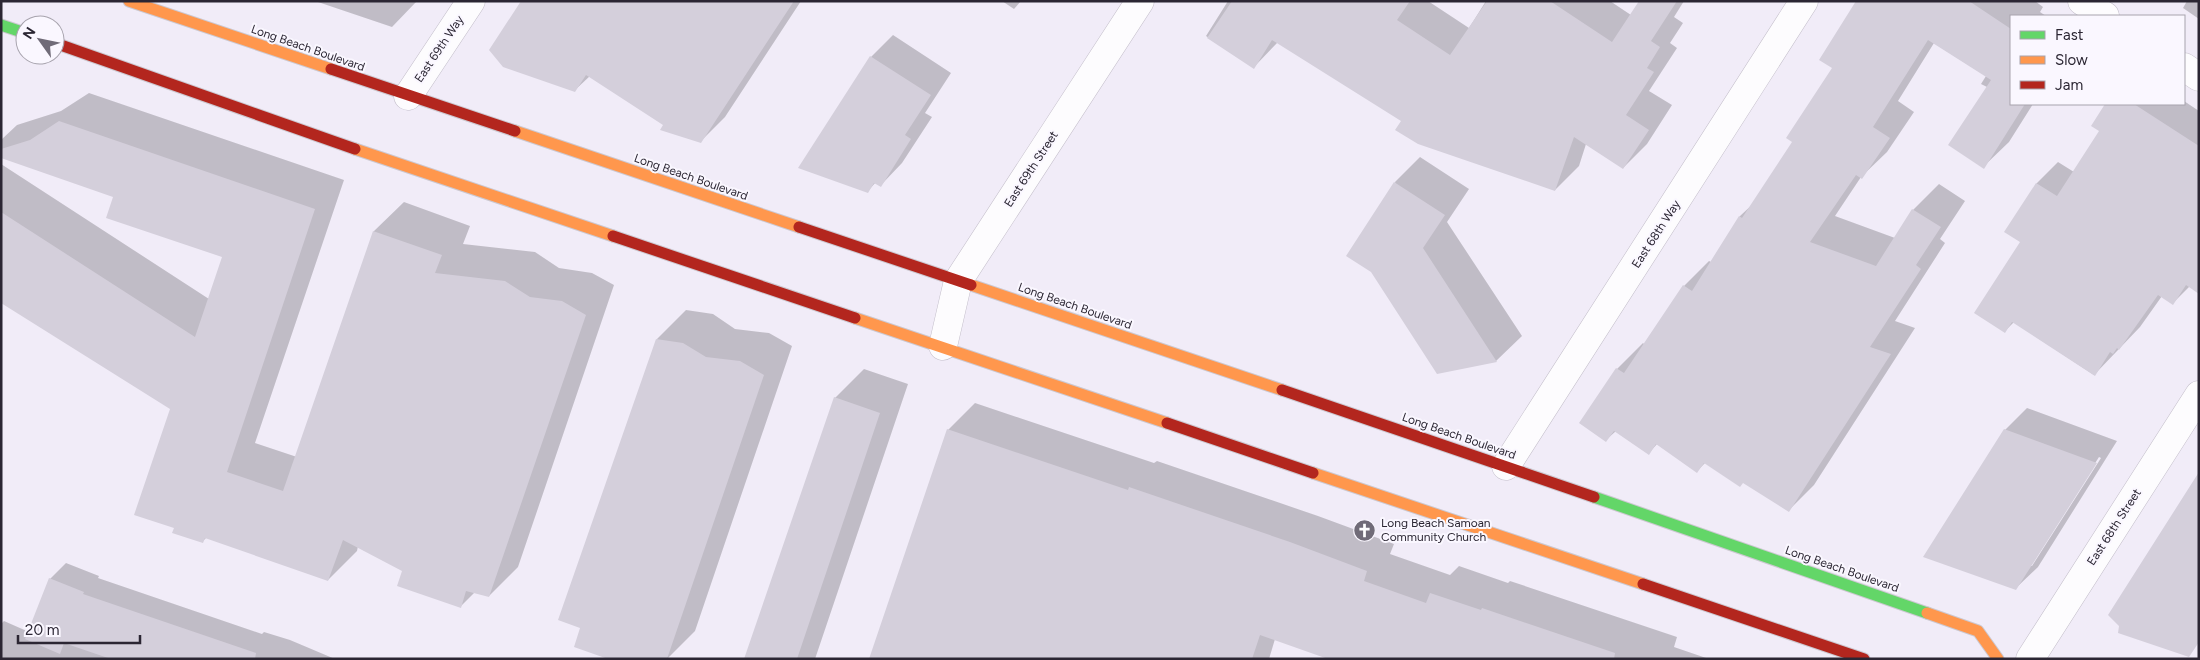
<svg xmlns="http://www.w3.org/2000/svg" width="2200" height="660" font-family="Figtree,sans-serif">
	<rect width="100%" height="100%" fill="#f1ecf8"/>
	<!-- shadow -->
	<path fill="#0003" fill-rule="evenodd" d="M315,1H417L392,27Z
		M522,1H801L725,117L701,141L665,124L590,76L575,90Z
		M1002,1H1021L1014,9Z
		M1228,1H1428L1469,28L1486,1H1610L1631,15L1640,1H1684L1674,17L1683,23L1670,43L1677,48L1649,91L1672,105L1647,144L1623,168L1586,144L1579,166L1555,190L1402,120L1278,42L1254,67L1206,36Z
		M1858,1H2035L2043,7L2040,12L2046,16H2011V104H2033L2009,142L1983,167L1987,87L1981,84L1986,76L1934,43L1898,101L1914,112L1887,152L1861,177L1835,216L1895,238L1913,210L1939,184L1965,201L1940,239L1945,243L1895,321L1915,328L1814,485L1789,510L1744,482L1706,462L1697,471L1657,444L1649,453L1616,431L1606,440L1580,423L1617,369L1643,343L1645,345L1684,286L1709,261L1711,262L1740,216L1754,203L1794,141L1834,68Z
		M2187,1H2199V19L2183,8Z
		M893,35L951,73L925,113L932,117L902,163L881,185L876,182L868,191L871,57Z
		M89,93L344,180L255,443L297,457L374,231L404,202L470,226L463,244L535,252L559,268L592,273L614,285L518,567L489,596L475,592L460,607L403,570L358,546L357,551L328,580L207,537L203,541L175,527L172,409L1,301V164L209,299L223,257L115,196L1,157V140L17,125L61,111Z
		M2184,101L2199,111V275L2194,282L2173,303L2162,296L2140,327L2094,375L2014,322L2005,331L2021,242L2006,232L2037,183L2058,162L2074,172L2101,131L2093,126L2107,104H2184Z
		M1420,157L1469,189L1447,222L1522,336L1496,361L1437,373L1395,182Z
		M686,310L713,314L735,329L769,333L792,346L695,631L667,659L657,339Z
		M864,369L908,384L815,659H746L835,398Z
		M975,403L1154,463L1157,461L1318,516L1394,544L1390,554L1450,575L1459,566L1508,583L1510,581L1677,637L1674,647L1709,659H1332L1275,639L1269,659H870L948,430Z
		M2027,408L2117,441L2038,567L2016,588L2005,430ZM2099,457L2101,458L2032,566H2030Z
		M66,563L99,576L98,578L262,634L264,632L290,640L335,659H1V624L4,621L29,632L50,579Z"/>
	<!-- building -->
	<path fill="#d4cfdb" d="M521,1H794L701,143L660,130L663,125L586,75L575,92L503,67L489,50Z
		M1232,1H1410L1397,20L1450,55L1487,1H1550L1612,42L1639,1H1677L1651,41L1660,47L1647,68L1654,72L1626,115L1649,130L1623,169L1574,137L1555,191L1418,144L1395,130L1401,121L1272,40L1254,69L1207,38Z
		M1856,1H1969L2011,29V104H2025L1984,169L1948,145L1991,80L1928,40L1873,127L1890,138L1862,179L1856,175L1810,242L1876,266L1912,209L1941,227L1916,265L1921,269L1870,347L1891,354L1789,512L1743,483L1740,487L1704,463L1697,473L1656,444L1649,455L1614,431L1606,442L1579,423L1616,368L1624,373L1683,285L1692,291L1739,216L1742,218L1792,142L1786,138L1832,68L1819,60Z
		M870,56L931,95L905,135L911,139L881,187L874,183L868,193L798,168Z
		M2105,104H2134L2199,146V294L2186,285L2173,305L2158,295L2119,350L2117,348L2113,354L2110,352L2095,376L2012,322L2005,333L1974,313L2020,242L2004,232L2036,183L2057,196L2099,131L2091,126Z
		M59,121L315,209L227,472L283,491L373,231L442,255L435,273L505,281L530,297L562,301L586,315L489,597L466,591L461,608L397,586L402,571L343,540L328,581L205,538L203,543L172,533L174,528L134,515L170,409L1,303V212L195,337L222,257L106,218L113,197L1,158V149L30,140Z
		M1394,182L1445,215L1423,248L1497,362L1437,374L1371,272L1346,256Z
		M656,339L683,343L706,357L740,361L764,375L667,659H608L574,647L580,628L558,620Z
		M834,397L880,413L797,659H744Z
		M947,429L1128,490L1129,487L1290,542L1367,571L1364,581L1426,603L1430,593L1481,610L1482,608L1615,653L1614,659H1328L1260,635L1252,659H869Z
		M2004,429L2097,463L2016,590L1923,557Z
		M2199,472V642L2189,657L2118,633L2119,626L2108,615Z
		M49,578L84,592L83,594L256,653L255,659H111L64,643L60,654L25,639Z"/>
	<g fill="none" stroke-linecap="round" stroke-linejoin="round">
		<defs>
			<path id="street" d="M2082,1L2105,16
				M2184,67L2199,77
				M408,96L471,1
				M943,346L958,281L1140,1
				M1506,466L1804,1
				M2030,659L2199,395"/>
			<path id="fast" d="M1,25L25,33
				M1594,497L1927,613"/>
			<path id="slow" d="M129,1L331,69
				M515,131L799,227
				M355,149L613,236
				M971,285L1282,390
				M855,318L1167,423
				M1313,473L1643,584
				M1927,613L1978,631L1998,659"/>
			<path id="jam" d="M55,43L355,149
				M331,69L515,131
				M799,227L971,285
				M613,236L855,318
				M1282,390L1594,497
				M1167,423L1313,473
				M1643,584L1864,659"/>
		</defs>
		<!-- street casing -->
		<use href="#street" stroke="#c2bdc9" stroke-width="29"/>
		<!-- fast casing -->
		<use href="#fast" stroke="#ccc8d0" stroke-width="13"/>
		<!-- slow casing -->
		<use href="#slow" stroke="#ccc8d0" stroke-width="13"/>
		<!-- jam casing -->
		<use href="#jam" stroke="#ccc8d0" stroke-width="13"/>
		<!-- street -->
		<use href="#street" stroke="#fdfcfe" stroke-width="28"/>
		<!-- fast -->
		<use href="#fast" stroke="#63d668" stroke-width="11"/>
		<!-- slow -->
		<use href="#slow" stroke="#ff974d" stroke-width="11"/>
		<!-- jam -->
		<use href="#jam" stroke="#b3261e" stroke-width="11"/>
	</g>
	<!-- icons -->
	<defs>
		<symbol id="church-disc" viewBox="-11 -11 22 22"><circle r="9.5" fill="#706b78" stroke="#faf7ff"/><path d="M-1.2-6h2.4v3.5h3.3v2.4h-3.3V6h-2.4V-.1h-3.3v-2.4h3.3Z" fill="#fff"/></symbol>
	</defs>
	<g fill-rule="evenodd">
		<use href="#church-disc" x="1352" y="518" width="25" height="25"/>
	</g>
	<g text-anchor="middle" stroke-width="4" stroke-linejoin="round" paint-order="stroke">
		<!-- street labels -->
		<g font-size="12" fill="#2b2633" stroke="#faf7ff">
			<text transform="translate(308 48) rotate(19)" y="4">Long Beach Boulevard</text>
			<text transform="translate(439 49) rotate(-56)" y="4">East 69th Way</text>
			<text transform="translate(1031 169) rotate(-57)" y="4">East 69th Street</text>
			<text transform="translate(691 177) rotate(19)" y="4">Long Beach Boulevard</text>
			<text transform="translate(1656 234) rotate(-57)" y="4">East 68th Way</text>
			<text transform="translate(1075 306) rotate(19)" y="4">Long Beach Boulevard</text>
			<text transform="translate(1459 436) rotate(19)" y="4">Long Beach Boulevard</text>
			<text transform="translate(2114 527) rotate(-57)" y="4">East 68th Street</text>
			<text transform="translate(1842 569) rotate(19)" y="4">Long Beach Boulevard</text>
		</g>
		<!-- poi labels -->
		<g font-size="12" fill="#2b2633" stroke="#faf7ff" text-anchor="start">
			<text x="1381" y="527">Long Beach Samoan<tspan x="1381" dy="14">Community Church</tspan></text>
		</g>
	</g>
	<!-- border -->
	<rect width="2200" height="660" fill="none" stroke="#2b2633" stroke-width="5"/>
	<!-- legend -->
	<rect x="2010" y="15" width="175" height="90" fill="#faf7ff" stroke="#a7a3ad"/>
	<rect x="2020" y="31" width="25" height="8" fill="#63d668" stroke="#a7a3ad"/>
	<text x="2055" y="40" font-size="15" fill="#2b2633">Fast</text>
	<rect x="2020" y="56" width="25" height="8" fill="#ff974d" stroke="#a7a3ad"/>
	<text x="2055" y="65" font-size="15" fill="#2b2633">Slow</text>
	<rect x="2020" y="81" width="25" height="8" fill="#b3261e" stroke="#a7a3ad"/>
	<text x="2055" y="90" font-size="15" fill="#2b2633">Jam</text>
	<!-- north arrow -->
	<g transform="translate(40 40) rotate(303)"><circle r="24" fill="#faf7ff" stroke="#a7a3ad"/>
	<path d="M0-4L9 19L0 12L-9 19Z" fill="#706b78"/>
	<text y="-8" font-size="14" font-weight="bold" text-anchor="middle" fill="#2b2633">N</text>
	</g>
	<!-- scale -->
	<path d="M18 635v8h122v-8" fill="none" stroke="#2b2633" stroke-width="2.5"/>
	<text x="25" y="635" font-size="15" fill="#2b2633" stroke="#faf7ff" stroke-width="4" paint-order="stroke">20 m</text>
</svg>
